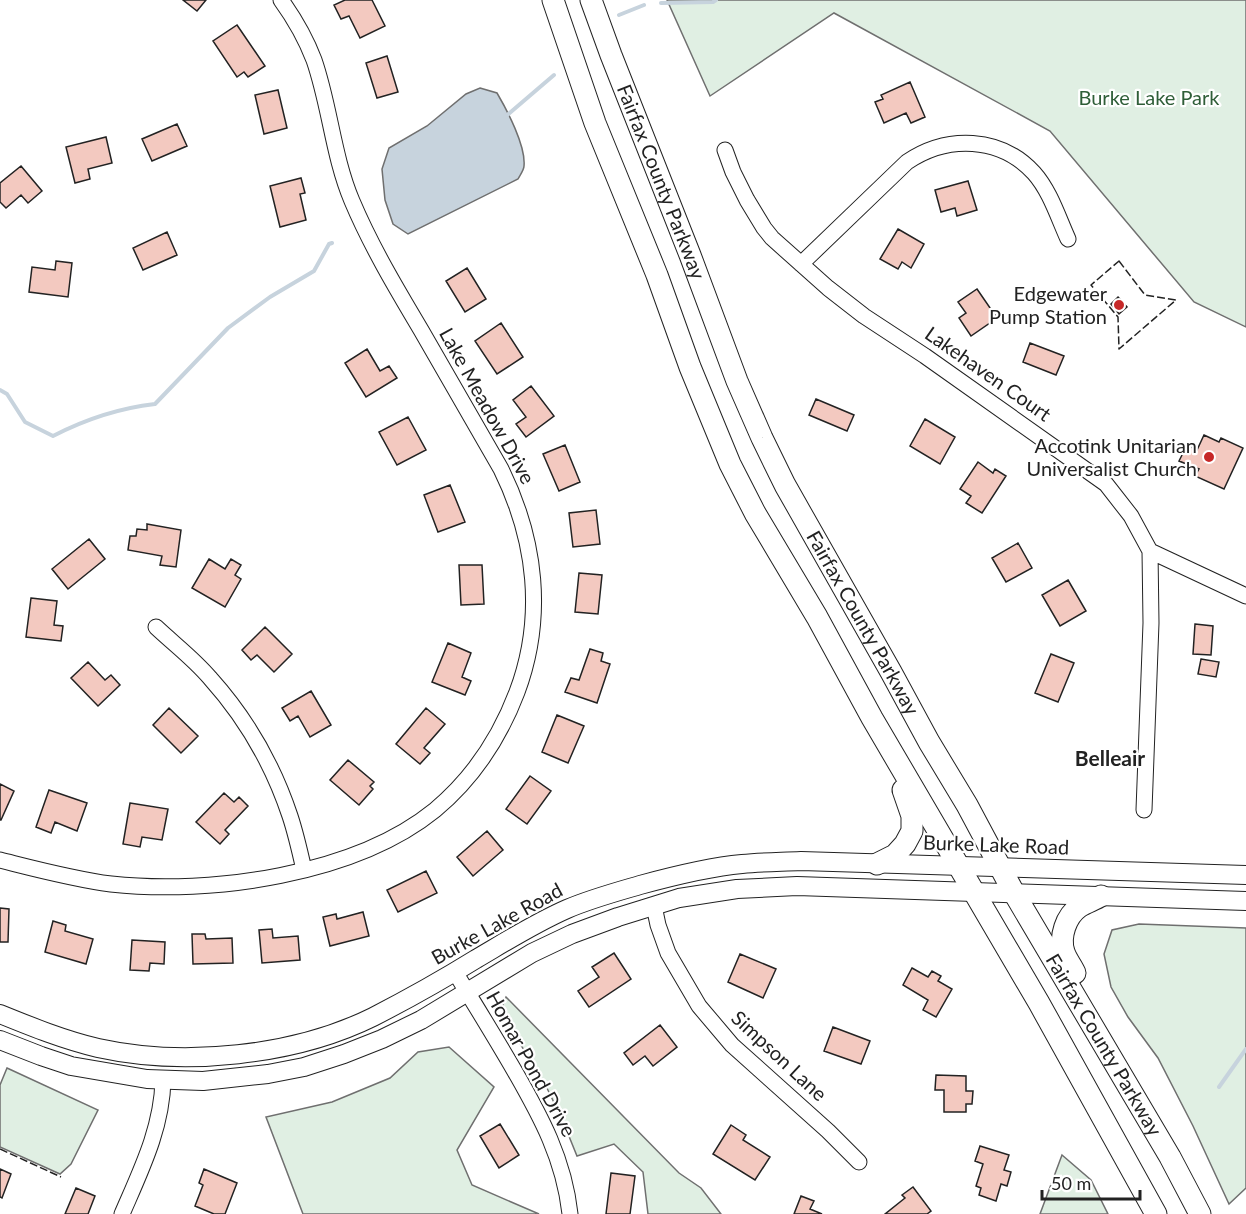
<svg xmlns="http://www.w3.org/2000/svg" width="1246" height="1214" font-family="Lato,sans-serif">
	<rect width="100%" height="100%" fill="#fff"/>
	<!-- green -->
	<path fill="#e0efe3" stroke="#6f6f6f" stroke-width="1.5" d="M667,0H1246V327L1194,302L1050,131L834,13L710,96Z
		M1139,924L1246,928V1188L1229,1204L1193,1126L1158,1058L1128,1017L1111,987L1104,954L1112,930Z
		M506,997L679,1173L701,1188L721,1214H648L643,1172L614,1144L577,1156L562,1119L544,1082L504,1018L502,1007Z
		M449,1047L494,1087L457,1150L472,1185L539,1214H303L266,1117L332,1102L390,1078L418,1052Z
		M7,1068L98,1110L71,1164L60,1174L0,1147V1085Z
		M1062,1155L1091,1180L1108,1214H1040Z"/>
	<!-- water -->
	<path fill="#c7d3dd" stroke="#6f6f6f" stroke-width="1.5" d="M480,88L497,93C507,110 526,146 524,166C524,170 520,175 518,179L408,234L393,224L385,200L382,169L389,148L427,126L466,94Z"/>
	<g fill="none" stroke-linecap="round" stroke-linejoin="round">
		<!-- stream -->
		<path stroke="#c7d3dd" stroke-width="4" d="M661,3L713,2L716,0
			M619,15L644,5
			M505,117L554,75
			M0,390L7,394L25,422L53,436C84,420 120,408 155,404L228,328L270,297L314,271L329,244L332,243
			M1219,1087L1246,1049"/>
	</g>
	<!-- building -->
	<path fill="#f3c9c0" stroke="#222" stroke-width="1.5" d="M183,0H206L197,11Z
		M345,0H372L385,26L360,38L349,16L341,19L334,5Z
		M237,25L265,66L248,77L244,72L237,77L213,41Z
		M387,56L398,92L377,98L366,63Z
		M910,82L925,117L911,123L906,113L884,123L875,102L883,99L881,95Z
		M278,90L287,128L264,134L255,95Z
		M177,124L187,146L152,161L142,139Z
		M106,137L112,163L88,169L90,179L75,183L66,147Z
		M21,166L42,191L28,203L21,195L6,208L0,202V183Z
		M301,178L305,193L300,194L306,220L280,227L270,186Z
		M968,181L977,210L957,216L955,208L941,212L935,190Z
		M898,229L924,244L911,268L902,262L898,269L880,259Z
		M167,232L177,255L143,270L133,248Z
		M56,261L72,263L68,297L29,292L32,267L55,270Z
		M467,268L486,299L465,312L446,281Z
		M977,289L997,318L971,336L959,318L966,313L958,302Z
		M1118,297L1127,307L1119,314L1111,304Z
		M501,323L523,357L497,374L475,341Z
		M1030,343L1064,356L1056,375L1023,362Z
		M367,349L380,371L389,366L397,378L366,397L345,363Z
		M531,386L554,416L526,437L516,424L526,417L513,400Z
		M816,399L854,415L847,431L809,415Z
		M408,417L426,450L397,465L379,432Z
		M925,419L955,437L940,464L910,446Z
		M1204,435L1219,442L1221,438L1243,448L1224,489L1195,476L1199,469L1179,461L1187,445L1197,450Z
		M565,445L580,482L559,491L543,454Z
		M978,462L993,473L995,469L1006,476L982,513L966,503L971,496L960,489Z
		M450,485L465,522L438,532L424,495Z
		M596,510L600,544L573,547L569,513Z
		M147,524L181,530L176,567L160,565L162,556L128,550L130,536H136L137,529L147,530Z
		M89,539L105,559L68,589L52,569Z
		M1018,543L1032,568L1006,582L992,558Z
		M209,559L225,569L231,559L241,565L235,575L241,579L225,607L192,588Z
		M459,565H482L484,604L461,605Z
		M579,573L602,575L598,614L575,612Z
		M1068,580L1086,611L1060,626L1042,595Z
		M31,598L57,601L54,625L63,626L61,641L26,637Z
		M1195,624L1213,626L1211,655L1193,654Z
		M265,627L292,654L274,672L257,655L251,660L242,650Z
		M448,643L471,653L462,677L471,681L465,695L432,682Z
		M590,649L603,653L601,661L610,664L597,703L565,692L571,678L579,680Z
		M1051,654L1074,663L1058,702L1035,693Z
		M1201,659L1219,662L1216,677L1198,674Z
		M88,662L105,680L111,675L120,685L98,706L71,678Z
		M311,691L331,725L310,737L298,716L290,721L282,708Z
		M169,708L198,736L181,753L153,725Z
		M426,708L445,724L424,748L430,753L420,764L396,744Z
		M557,715L584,726L568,763L542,752Z
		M348,760L374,782L370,786L373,789L359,805L330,780Z
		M530,776L551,791L527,824L506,809Z
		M0,784L14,791L1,820H0Z
		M49,790L87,803L77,831L55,822L51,833L36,827Z
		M224,793L234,802L239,797L248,806L225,830L229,834L220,844L196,822Z
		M130,803L168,809L162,840L142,837L140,847L123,844Z
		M487,831L503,850L473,876L457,857Z
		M426,871L437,893L398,912L387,890Z
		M0,908L9,909L8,942H0Z
		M363,912L369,936L330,946L323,917L336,914L337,919Z
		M53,921L66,925L65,931L93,939L86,964L45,952Z
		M272,929L273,938L298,936L300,960L262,963L259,930Z
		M192,934H205L206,939L232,938L233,963L193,964Z
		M132,940L165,942L164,964L150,963L149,971L130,970Z
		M614,953L631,979L589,1007L578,991L599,977L592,967Z
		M740,954L776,969L763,998L728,982Z
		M912,968L928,977L932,971L941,976L938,981L952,989L936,1017L923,1010L928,1000L903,985Z
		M660,1025L677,1047L653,1066L645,1056L633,1065L624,1053Z
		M833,1027L870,1041L861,1064L824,1051Z
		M936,1075L966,1076V1091H973L972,1104H966V1112H944V1090H935Z
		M500,1124L519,1155L499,1168L480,1136Z
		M731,1125L746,1135L743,1140L770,1157L755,1180L713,1154Z
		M980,1146L1009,1155L1004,1170L1011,1172L1007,1186L1001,1184L996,1201L979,1195L981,1188L976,1186L983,1164L975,1161Z
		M0,1169L11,1174L2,1198L0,1197Z
		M204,1169L237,1183L225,1214H214L195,1206L203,1185L199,1183Z
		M611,1173L635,1176L630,1214H606Z
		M913,1187L931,1211L927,1214H885L905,1198L902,1195Z
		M76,1188L95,1196L88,1214H65Z
		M801,1196L814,1201L810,1209L822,1214H794Z"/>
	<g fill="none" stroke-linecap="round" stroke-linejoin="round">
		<defs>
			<path id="minor" d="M725,150L733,172L747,200L764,228L772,238L828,288L864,316L925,356L1106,484L1131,516L1150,551L1151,623L1144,810
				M801,264L907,162C947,135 1000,136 1034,173C1050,191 1058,217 1068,239
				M1150,551L1246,596
				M156,627C174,644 194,659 210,678C246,718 273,765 290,816C296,834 300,852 304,870
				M0,860C36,869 73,879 111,884C211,895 355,875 435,810C472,779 500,737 517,692C545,617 536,540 501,469C474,422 447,376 421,330C396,288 371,246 352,201C333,156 330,106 314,60C306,39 294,18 281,0
				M654,906L658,925L668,953L699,1006L732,1045L828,1131L859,1162
				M455,972C475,1005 495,1037 514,1070C541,1117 564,1159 570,1214
				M122,1214C141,1170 162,1128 163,1080"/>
			<path id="major" d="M0,1014C32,1027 64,1040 98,1048C184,1067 294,1056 373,1017C408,999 442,980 476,959C505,942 535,923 567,909C590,899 616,892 640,885C673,876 708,867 742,864C762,862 781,862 801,861L1246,875
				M0,1040L41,1056L71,1066L147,1079L203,1081L268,1074L304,1067L344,1054L382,1039L421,1020L532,953L572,934L618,917L679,898L737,889L797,886L1246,901"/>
			<g id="highway">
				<path d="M553,0L595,123L657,275L690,367L730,464L755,513L817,617L872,718L1039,1003L1156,1214"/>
				<path id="s1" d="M591,0L611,55L690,255L737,381L762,438L785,485L891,672L929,742L967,805L1014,893L1170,1157L1200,1214"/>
				<path d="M877,864L895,855L905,844L912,831V816L903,790"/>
				<path d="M1075,973C1072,966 1066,959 1064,952C1059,937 1066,916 1079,907C1085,903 1094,900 1101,896"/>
			</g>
		</defs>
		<!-- minor casing -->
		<use href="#minor" stroke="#222" stroke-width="17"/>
		<!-- major casing -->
		<use href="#major" stroke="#222" stroke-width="20"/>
		<!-- highway casing -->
		<use href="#highway" stroke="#222" stroke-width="23"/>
		<!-- minor -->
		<use href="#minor" stroke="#fff" stroke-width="15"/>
		<!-- major -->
		<use href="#major" stroke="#fff" stroke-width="18"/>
		<!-- highway -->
		<use href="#highway" stroke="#fff" stroke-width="21"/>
		<!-- fence -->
		<path stroke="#222" stroke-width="1.5" stroke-dasharray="8 3" stroke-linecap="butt" d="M1119,261L1145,295L1176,300L1119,349L1118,317L1091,285Z
			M0,1149L61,1177"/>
	</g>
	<!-- markers -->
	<g fill="#c62828" stroke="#fff" stroke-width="2">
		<circle cx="1119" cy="305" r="6"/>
		<circle cx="1209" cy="457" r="6"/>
	</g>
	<g text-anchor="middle" stroke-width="4.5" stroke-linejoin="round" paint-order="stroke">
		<!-- park labels -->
		<g font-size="20" fill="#2f5e38" stroke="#fff">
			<text x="1149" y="105">Burke Lake Park</text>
		</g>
		<!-- street labels -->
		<g font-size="20" fill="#222" stroke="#fff">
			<text dy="7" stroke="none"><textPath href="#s1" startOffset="195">Fairfax County Parkway</textPath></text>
			<text transform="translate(988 374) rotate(35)" y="7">Lakehaven Court</text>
			<text transform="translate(487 406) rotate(61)" y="7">Lake Meadow Drive</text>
			<text dy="7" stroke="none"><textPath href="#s1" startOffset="681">Fairfax County Parkway</textPath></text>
			<text transform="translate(996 845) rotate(2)" y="7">Burke Lake Road</text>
			<text transform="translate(497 924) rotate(-29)" y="7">Burke Lake Road</text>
			<text dy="7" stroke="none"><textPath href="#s1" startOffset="1167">Fairfax County Parkway</textPath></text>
			<text transform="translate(779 1056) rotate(43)" y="7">Simpson Lane</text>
			<text transform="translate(531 1064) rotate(61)" y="7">Homar Pond Drive</text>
		</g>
		<!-- poi labels -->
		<g font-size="20" fill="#222" stroke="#fff" text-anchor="end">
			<text x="1107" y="301">Edgewater<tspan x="1107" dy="23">Pump Station</tspan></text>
			<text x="1197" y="453">Accotink Unitarian<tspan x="1197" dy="23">Universalist Church</tspan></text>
		</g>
		<!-- neighbourhood labels -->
		<g font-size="21" font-weight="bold" fill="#222" stroke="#fff">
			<text x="1110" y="766">Belleair</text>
		</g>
	</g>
	<!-- scale -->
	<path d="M1042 1190v9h98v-9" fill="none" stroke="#222222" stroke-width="3"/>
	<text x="1051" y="1190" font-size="18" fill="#222222" stroke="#ffffff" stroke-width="4.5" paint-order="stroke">50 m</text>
</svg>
